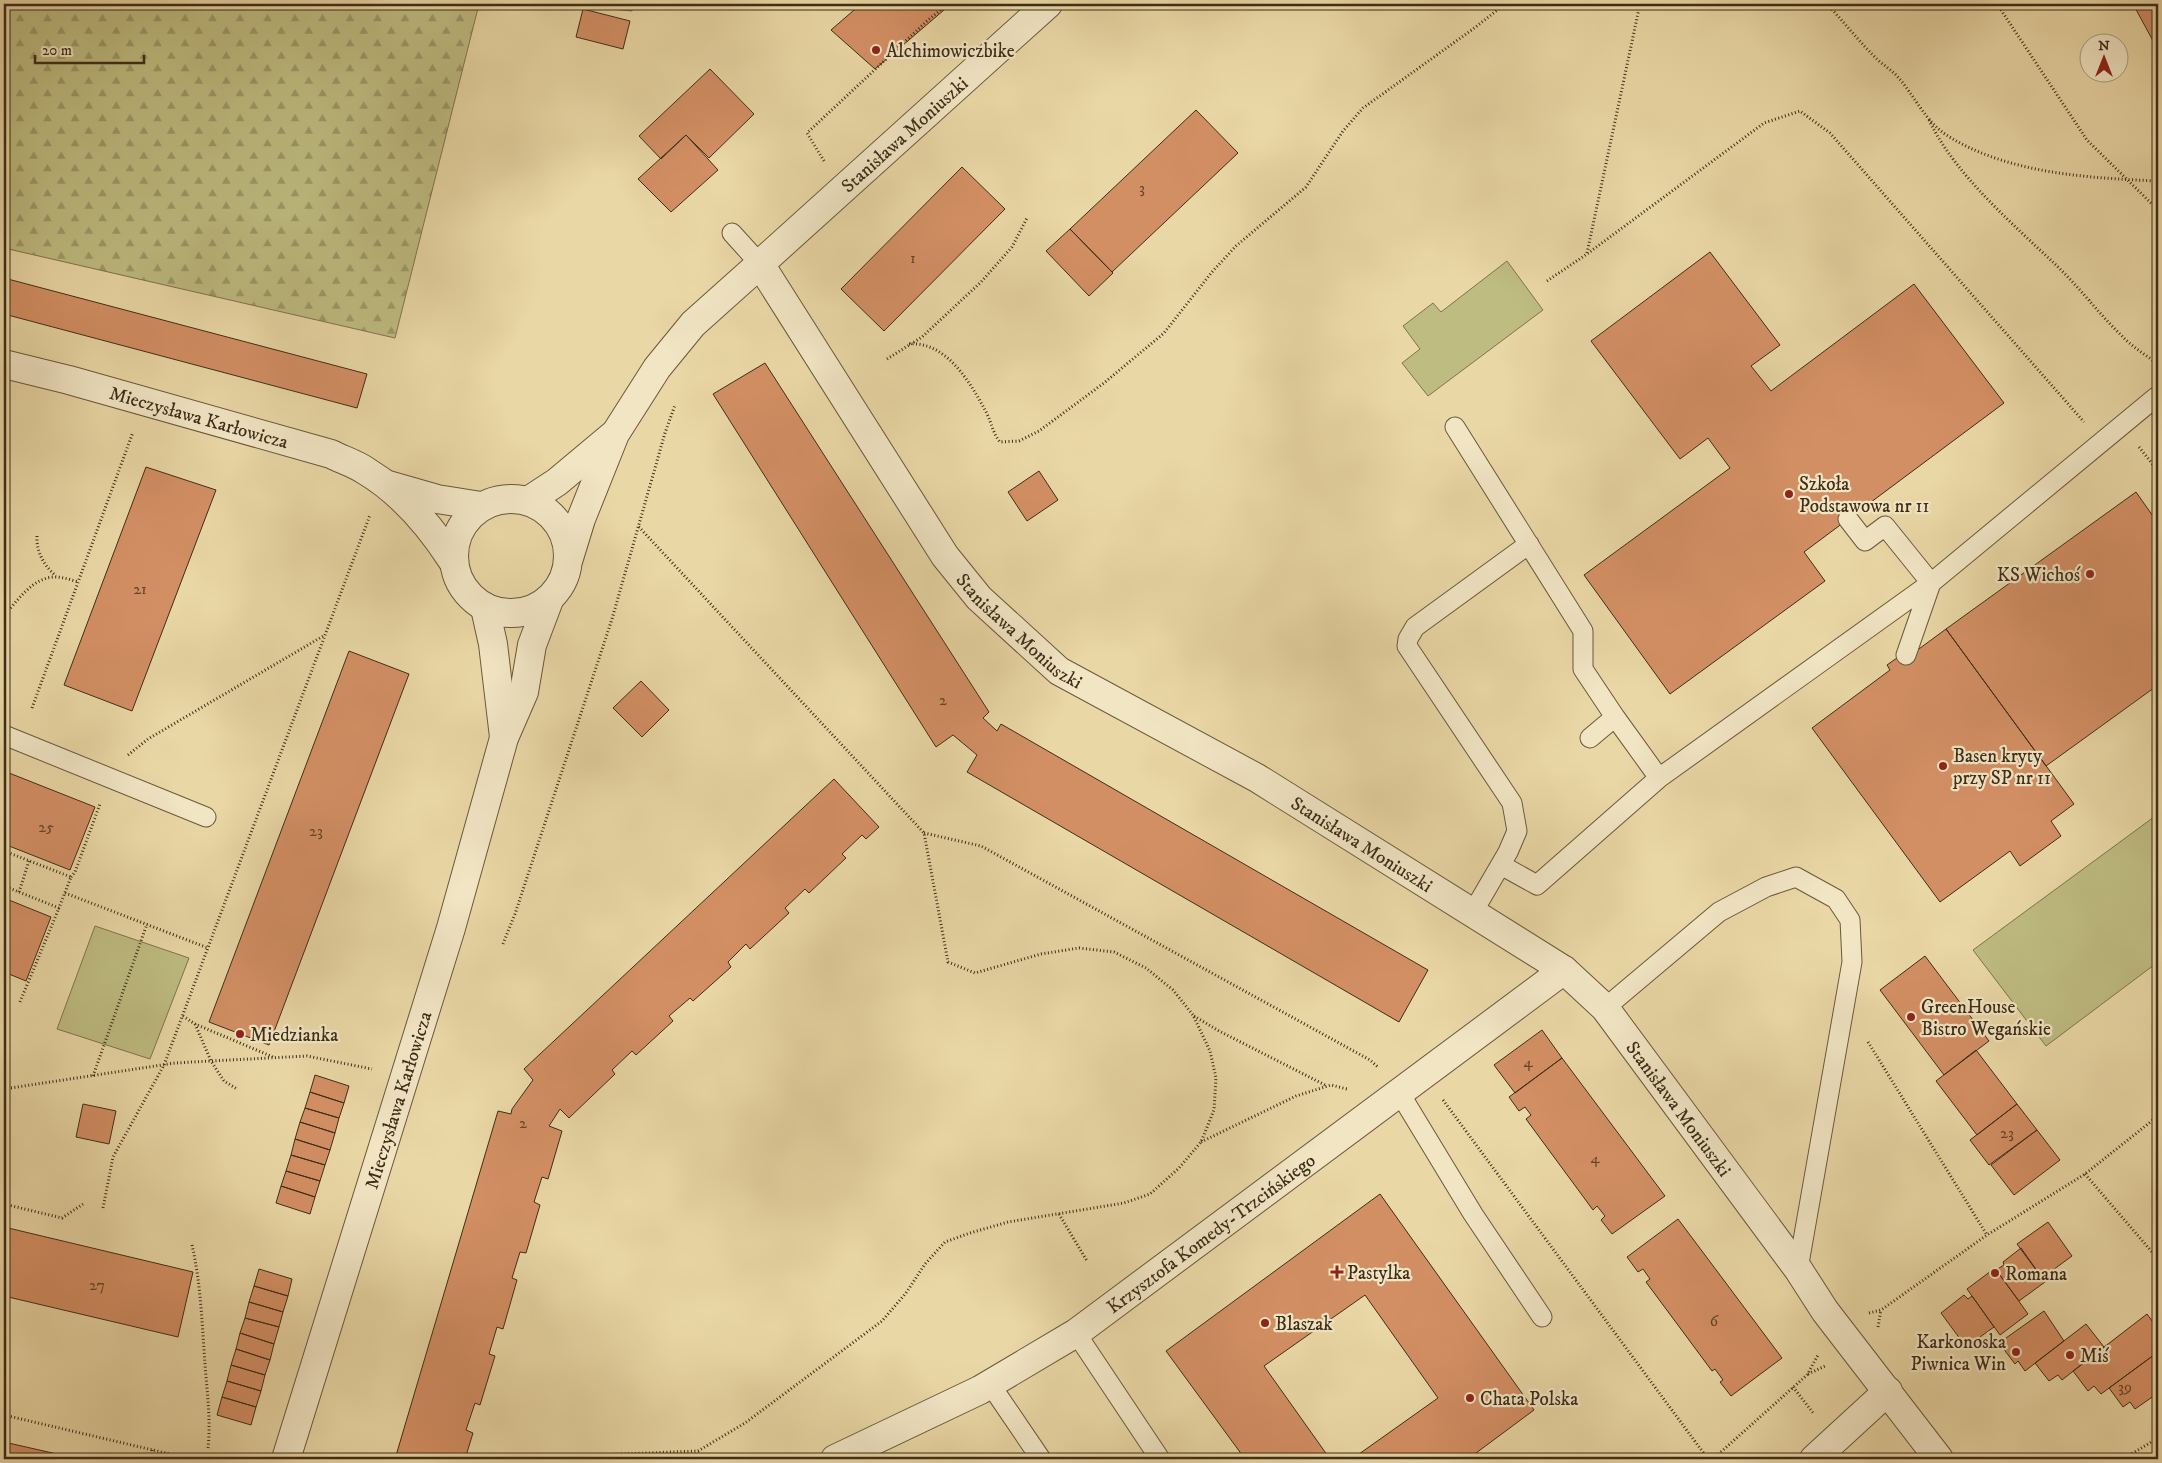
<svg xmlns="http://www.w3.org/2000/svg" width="2162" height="1463" font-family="'IM FELL DW Pica',serif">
	<defs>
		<pattern id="forest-firs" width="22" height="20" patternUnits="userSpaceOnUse" patternTransform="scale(1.25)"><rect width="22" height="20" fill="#bebc81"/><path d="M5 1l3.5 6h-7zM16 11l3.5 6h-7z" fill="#9c9969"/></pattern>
	</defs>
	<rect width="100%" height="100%" fill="#e9d7a5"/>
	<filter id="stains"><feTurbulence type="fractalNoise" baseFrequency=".004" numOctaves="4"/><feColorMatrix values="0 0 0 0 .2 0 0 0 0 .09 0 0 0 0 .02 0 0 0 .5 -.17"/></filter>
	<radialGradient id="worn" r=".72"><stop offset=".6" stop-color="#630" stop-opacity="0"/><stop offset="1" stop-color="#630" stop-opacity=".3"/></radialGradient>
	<!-- forest -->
	<path fill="url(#forest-firs)" stroke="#7e744c" d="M4,4H479L395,338L4,248Z
		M559,4H633L632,11Z"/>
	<!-- park -->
	<path fill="#bebc81" stroke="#7e744c" d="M1507,261L1543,310L1428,396L1402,363L1420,349L1403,326L1433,303L1441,312Z
		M2158,814V962L2046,1046L1973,950Z
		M95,926L189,958L150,1059L57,1029Z"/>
	<!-- building -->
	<path fill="#d38f64" stroke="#3e2d18" d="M861,4H951L875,69L831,30Z
		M2133,4H2158V50Z
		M583,9L630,21L623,49L576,37Z
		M710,69L754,114L709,158L686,135L661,159L639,136Z
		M1196,110L1238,153L1112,272L1070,229Z
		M686,135L718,170L671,212L638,179Z
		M962,167L1005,209L884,331L841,289Z
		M1070,229L1113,273L1089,296L1046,251Z
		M1710,252L1780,345L1751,366L1771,391L1914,284L2004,403L1804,552L1825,581L1670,694L1584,575L1730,468L1708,438L1680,459L1591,341Z
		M4,278L367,374L357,408L4,314Z
		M765,363L989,712L983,718L997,731L1001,724L1428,970L1399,1022L967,772L977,755L953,735L936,747L713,394Z
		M146,467L216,490L132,711L64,685Z
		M1039,471L1058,500L1027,521L1008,492Z
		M2136,492L2155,519L2158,517V685L2046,766L1946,629Z
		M1946,629L2074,804L2051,821L2061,836L2020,866L2010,851L1940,902L1812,728L1890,670L1887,665L1904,653L1908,657Z
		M349,651L409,674L269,1045L209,1022Z
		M641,681L669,710L642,737L613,708Z
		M4,771L95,807L70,870L4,844Z
		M834,779L879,827L866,839L862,835L842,854L846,858L809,893L805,889L785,908L789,913L750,949L746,944L728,962L731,967L693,1001L690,998L669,1016L673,1021L636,1055L632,1051L612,1070L615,1074L569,1118L560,1109L549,1126L562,1131L548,1179L542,1177L534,1202L540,1205L526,1253L520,1252L512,1278L517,1280L503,1329L497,1327L489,1354L495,1356L480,1405L475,1403L466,1430L473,1433L465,1459H395L498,1111L511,1114L512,1109L533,1080L524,1069Z
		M4,898L51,917L26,981L4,972Z
		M1925,956L1989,1041L1944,1075L1880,990Z
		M1542,1030L1562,1058L1515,1093L1494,1065Z
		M1976,1050L2017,1104L1977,1135L1936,1081Z
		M1562,1058L1665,1196L1612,1234L1601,1220L1605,1216L1597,1206L1593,1210L1526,1119L1531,1115L1525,1107L1519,1111L1509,1097Z
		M315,1075L349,1086L344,1103L310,1092Z
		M310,1092L344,1103L339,1118L305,1108Z
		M83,1104L116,1111L109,1144L76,1137Z
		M2017,1104L2037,1130L1989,1165L1970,1140Z
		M305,1108L339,1118L335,1133L300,1122Z
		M300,1122L335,1133L330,1150L295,1139Z
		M2037,1130L2060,1160L2014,1195L1991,1165Z
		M295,1139L330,1150L325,1165L291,1155Z
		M291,1155L325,1165L320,1181L286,1171Z
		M286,1171L320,1181L315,1197L281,1186Z
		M281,1186L315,1197L310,1214L276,1203Z
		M1380,1194L1534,1410L1468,1459H1352L1438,1398L1365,1295L1264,1366L1330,1459H1245L1166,1351Z
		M1678,1219L1782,1358L1731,1396L1720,1382L1723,1380L1715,1369L1712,1371L1646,1282L1650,1279L1643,1269L1638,1272L1627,1257Z
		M2048,1222L2072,1256L2042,1278L2017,1244Z
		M4,1227L193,1272L178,1337L4,1296Z
		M2021,1248L2045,1282L2019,1301L1996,1270L2004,1265L2003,1262Z
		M1995,1268L2028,1314L2000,1335L1967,1289Z
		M259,1269L292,1279L288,1296L254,1286Z
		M254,1286L288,1296L283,1312L249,1302Z
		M1964,1295L1968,1299L1972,1296L1994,1327L1966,1347L1941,1313Z
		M249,1302L283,1312L279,1327L245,1318Z
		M2044,1311L2064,1341L2025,1371L2018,1361L2015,1364L1999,1343Z
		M2147,1314L2158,1329V1352L2101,1394L2094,1386L2088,1391L2073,1371Z
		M245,1318L279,1327L274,1344L240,1333Z
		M2086,1324L2104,1347L2062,1380L2058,1375L2049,1381L2035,1363Z
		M240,1333L274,1344L270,1360L236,1349Z
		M236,1349L270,1360L265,1375L231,1365Z
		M2158,1352V1393L2135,1409L2130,1402L2123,1407L2109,1388Z
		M231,1365L265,1375L261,1391L227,1381Z
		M227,1381L261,1391L256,1407L222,1397Z
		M222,1397L256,1407L251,1425L217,1415Z
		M4,1442L79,1459H4Z"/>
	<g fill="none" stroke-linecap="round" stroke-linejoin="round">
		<defs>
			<path id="lane" d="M732,233L760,264
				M1455,427L1583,631V669L1615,717
				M1848,519L1865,541L1885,526L1931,583L1906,655
				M4,735L206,817
				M1590,738L1615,717L1659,778
				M1501,865L1537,885L1659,778L1931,583L2156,397
				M1473,912L1508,852L1517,831L1512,803L1407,646L1408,639L1415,627L1529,544
				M1605,1008L1719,912L1766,887L1796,877L1836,899L1850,920L1852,962L1798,1269
				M1399,1092L1473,1214L1542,1317
				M1076,1333L1160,1459
				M990,1384L1041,1459"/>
			<g id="street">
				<path id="s1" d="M1048,4L760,264L945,556L979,598L1059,671L1257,778L1564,970L1605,1008L1798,1269L1825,1311L1939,1459"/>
				<path id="s2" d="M4,364L69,380L331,454C343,460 356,464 366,471C401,492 430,526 452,560"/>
				<path d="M388,485L437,499L481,506"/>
				<circle cx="511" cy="556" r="57"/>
				<path d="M528,501L557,482L612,436"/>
				<path d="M569,558L581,519L615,434L657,368L693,324L760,264"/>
				<path d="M485,608L493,644L504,737"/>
				<path id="s3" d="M286,1459L451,928L504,738L524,692L532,645L549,600"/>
				<path id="s4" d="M835,1459L980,1390L1076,1333L1564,970"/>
				<path d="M1814,1459L1888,1391"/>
			</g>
		</defs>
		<!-- lane casing -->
		<use href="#lane" stroke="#69583b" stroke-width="21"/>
		<!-- street casing -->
		<use href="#street" stroke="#69583b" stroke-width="30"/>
		<!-- path -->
		<path stroke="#3e2d18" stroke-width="3" stroke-dasharray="1 2.5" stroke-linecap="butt" d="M1827,4C1843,21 1857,39 1873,55C1880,63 1889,68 1896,75C1914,94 1925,122 1948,136C2009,174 2089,178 2158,181
			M1997,4L2087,140L2158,210
			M1929,120C1955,175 2013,224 2057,266C2080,288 2099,314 2122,336C2132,347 2146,355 2158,364
			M824,161L807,133L927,21L948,4
			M1587,253L1640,4
			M1547,281L1587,254L1764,123L1800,111L1830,133L2084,422
			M909,344C946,341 970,382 985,410C991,420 992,432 1000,442L1019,441L1039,431L1104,383L1164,333L1212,272L1236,246L1306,187L1343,131L1363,108L1473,29L1505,4
			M887,359L922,337L981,282L1012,247L1027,218
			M2139,447L2158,471
			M37,536C36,551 44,566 56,576
			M4,616C17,601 33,577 55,577C63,577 71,580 79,582
			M32,708L133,432
			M128,755L148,739L325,635
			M924,833L981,846L1370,1060L1379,1068
			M4,851L71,877L59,908L4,886
			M71,877L75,872L100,804
			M19,892L29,861
			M65,893L208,948
			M503,944L515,914L612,619L665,433L675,405
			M20,1002L59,908
			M183,1016L195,1024L273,1057
			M1194,1016L1219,1031L1327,1086
			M195,1024L211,1061L224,1081L237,1089
			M1868,1042L1987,1235
			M93,1076L147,924
			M4,1089L175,1063L211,1061L307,1056L372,1069
			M1443,1100L1708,1459
			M1201,1142L1296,1096L1331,1085L1347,1089
			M2085,1174L2158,1259
			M4,1204L62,1218L83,1204
			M103,1208L113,1157L164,1065L370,515
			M1059,1214L1087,1261
			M192,1245C201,1284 202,1325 205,1364C207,1392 211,1420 208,1448
			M1869,1313L1881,1310L1987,1235L2085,1174L2158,1116
			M1878,1327L1881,1310
			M1808,1374L1825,1366
			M1793,1387L1814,1414
			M4,1415L191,1459
			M152,1450L153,1459
			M595,1459L598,1455L698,1451L745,1423L882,1321L906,1293L925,1264L945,1242L970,1233L1008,1222L1124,1203L1150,1194L1179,1168L1201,1142L1214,1110L1216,1078L1210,1051L1193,1015L1173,990L1146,968L1114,952L1079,948L1041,954L975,973L948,962L924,833L638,526
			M1713,1459L1807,1375L1818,1355
			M2123,1459L2158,1438"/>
		<!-- lane -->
		<use href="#lane" stroke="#f1e5c4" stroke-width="19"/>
		<!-- street -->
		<use href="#street" stroke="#f1e5c4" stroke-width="28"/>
	</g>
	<!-- markers -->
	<g fill="#8f2418" stroke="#f1e5c4" stroke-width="2">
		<circle cx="876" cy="50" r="5"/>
		<circle cx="1789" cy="494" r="5"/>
		<circle cx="2090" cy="574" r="5"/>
		<circle cx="1943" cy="766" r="5"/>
		<circle cx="1911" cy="1017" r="5"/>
		<circle cx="240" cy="1034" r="5"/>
		<path d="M1334.5 1264.5h5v5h5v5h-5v5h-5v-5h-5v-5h5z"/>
		<circle cx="1995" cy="1273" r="5"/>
		<circle cx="1265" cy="1323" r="5"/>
		<circle cx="2016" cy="1352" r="5"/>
		<circle cx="2070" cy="1355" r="5"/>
		<circle cx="1470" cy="1398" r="5"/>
	</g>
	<g text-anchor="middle" stroke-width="4.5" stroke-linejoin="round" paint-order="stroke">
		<!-- number labels -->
		<g font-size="16" fill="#63462b">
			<text x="1142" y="193">3</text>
			<text x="913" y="263">1</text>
			<text x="140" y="594">21</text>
			<text x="943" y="705">2</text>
			<text x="46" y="832">25</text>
			<text x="316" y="836">23</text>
			<text x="1528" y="1067">4</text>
			<text x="523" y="1128">2</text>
			<text x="2007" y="1138">23</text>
			<text x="1595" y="1163">4</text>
			<text x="97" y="1290">27</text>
			<text x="1714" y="1326">6</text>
			<text x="2125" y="1392">39</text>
		</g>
		<!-- poi labels -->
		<g font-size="19" fill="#3e2d18" stroke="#f1e5c4" text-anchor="start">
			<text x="886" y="57">Alchimowiczbike</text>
			<text x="1799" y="490">Szkoła<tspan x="1799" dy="22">Podstawowa nr 11</tspan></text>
			<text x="2080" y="581" text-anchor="end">KS Wichoś</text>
			<text x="1953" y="762">Basen kryty<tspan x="1953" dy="22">przy SP nr 11</tspan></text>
			<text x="1921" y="1013">GreenHouse<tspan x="1921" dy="22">Bistro Wegańskie</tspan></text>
			<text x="250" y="1041">Miedzianka</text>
			<text x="1347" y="1279">Pastylka</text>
			<text x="2005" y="1280">Romana</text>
			<text x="1275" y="1330">Blaszak</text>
			<text x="2006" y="1348" text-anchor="end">Karkonoska<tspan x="2006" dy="22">Piwnica Win</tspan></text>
			<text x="2080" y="1362">Miś</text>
			<text x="1480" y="1405">Chata Polska</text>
		</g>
		<!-- street labels -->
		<g font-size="19" fill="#3e2d18" stroke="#f1e5c4">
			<text transform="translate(904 134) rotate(-42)" y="7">Stanisława Moniuszki</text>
			<text dy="7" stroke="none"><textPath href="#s2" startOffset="202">Mieczysława Karłowicza</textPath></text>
			<text dy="7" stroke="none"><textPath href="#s1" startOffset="840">Stanisława Moniuszki</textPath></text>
			<text dy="7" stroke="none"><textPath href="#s1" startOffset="1245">Stanisława Moniuszki</textPath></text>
			<text dy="7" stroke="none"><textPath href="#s3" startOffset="376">Mieczysława Karłowicza</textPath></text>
			<text dy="7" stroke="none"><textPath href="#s1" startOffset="1664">Stanisława Moniuszki</textPath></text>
			<text dy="7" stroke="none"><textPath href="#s4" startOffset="440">Krzysztofa Komedy-Trzcińskiego</textPath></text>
		</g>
	</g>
	<!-- margin -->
	<rect width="2162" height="1463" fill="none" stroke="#e9d7a5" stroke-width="20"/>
	<rect x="5" y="5" width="2152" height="1453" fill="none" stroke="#3e2d18" stroke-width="2.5"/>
	<rect x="10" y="10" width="2142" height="1443" fill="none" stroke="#3e2d18"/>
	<!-- north arrow -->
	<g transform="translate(2104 58)"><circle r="24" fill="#f1e5c4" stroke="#a99b7f"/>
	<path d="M0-4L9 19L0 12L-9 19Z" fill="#8f2418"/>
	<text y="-8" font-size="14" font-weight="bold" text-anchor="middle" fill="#3e2d18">N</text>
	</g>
	<!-- scale -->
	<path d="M35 55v8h109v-8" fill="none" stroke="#3e2d18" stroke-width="2.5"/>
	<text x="42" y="55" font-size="15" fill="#3e2d18" stroke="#f1e5c4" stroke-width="4" paint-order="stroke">20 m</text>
	<rect width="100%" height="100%" filter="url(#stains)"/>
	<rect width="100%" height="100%" fill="url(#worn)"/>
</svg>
